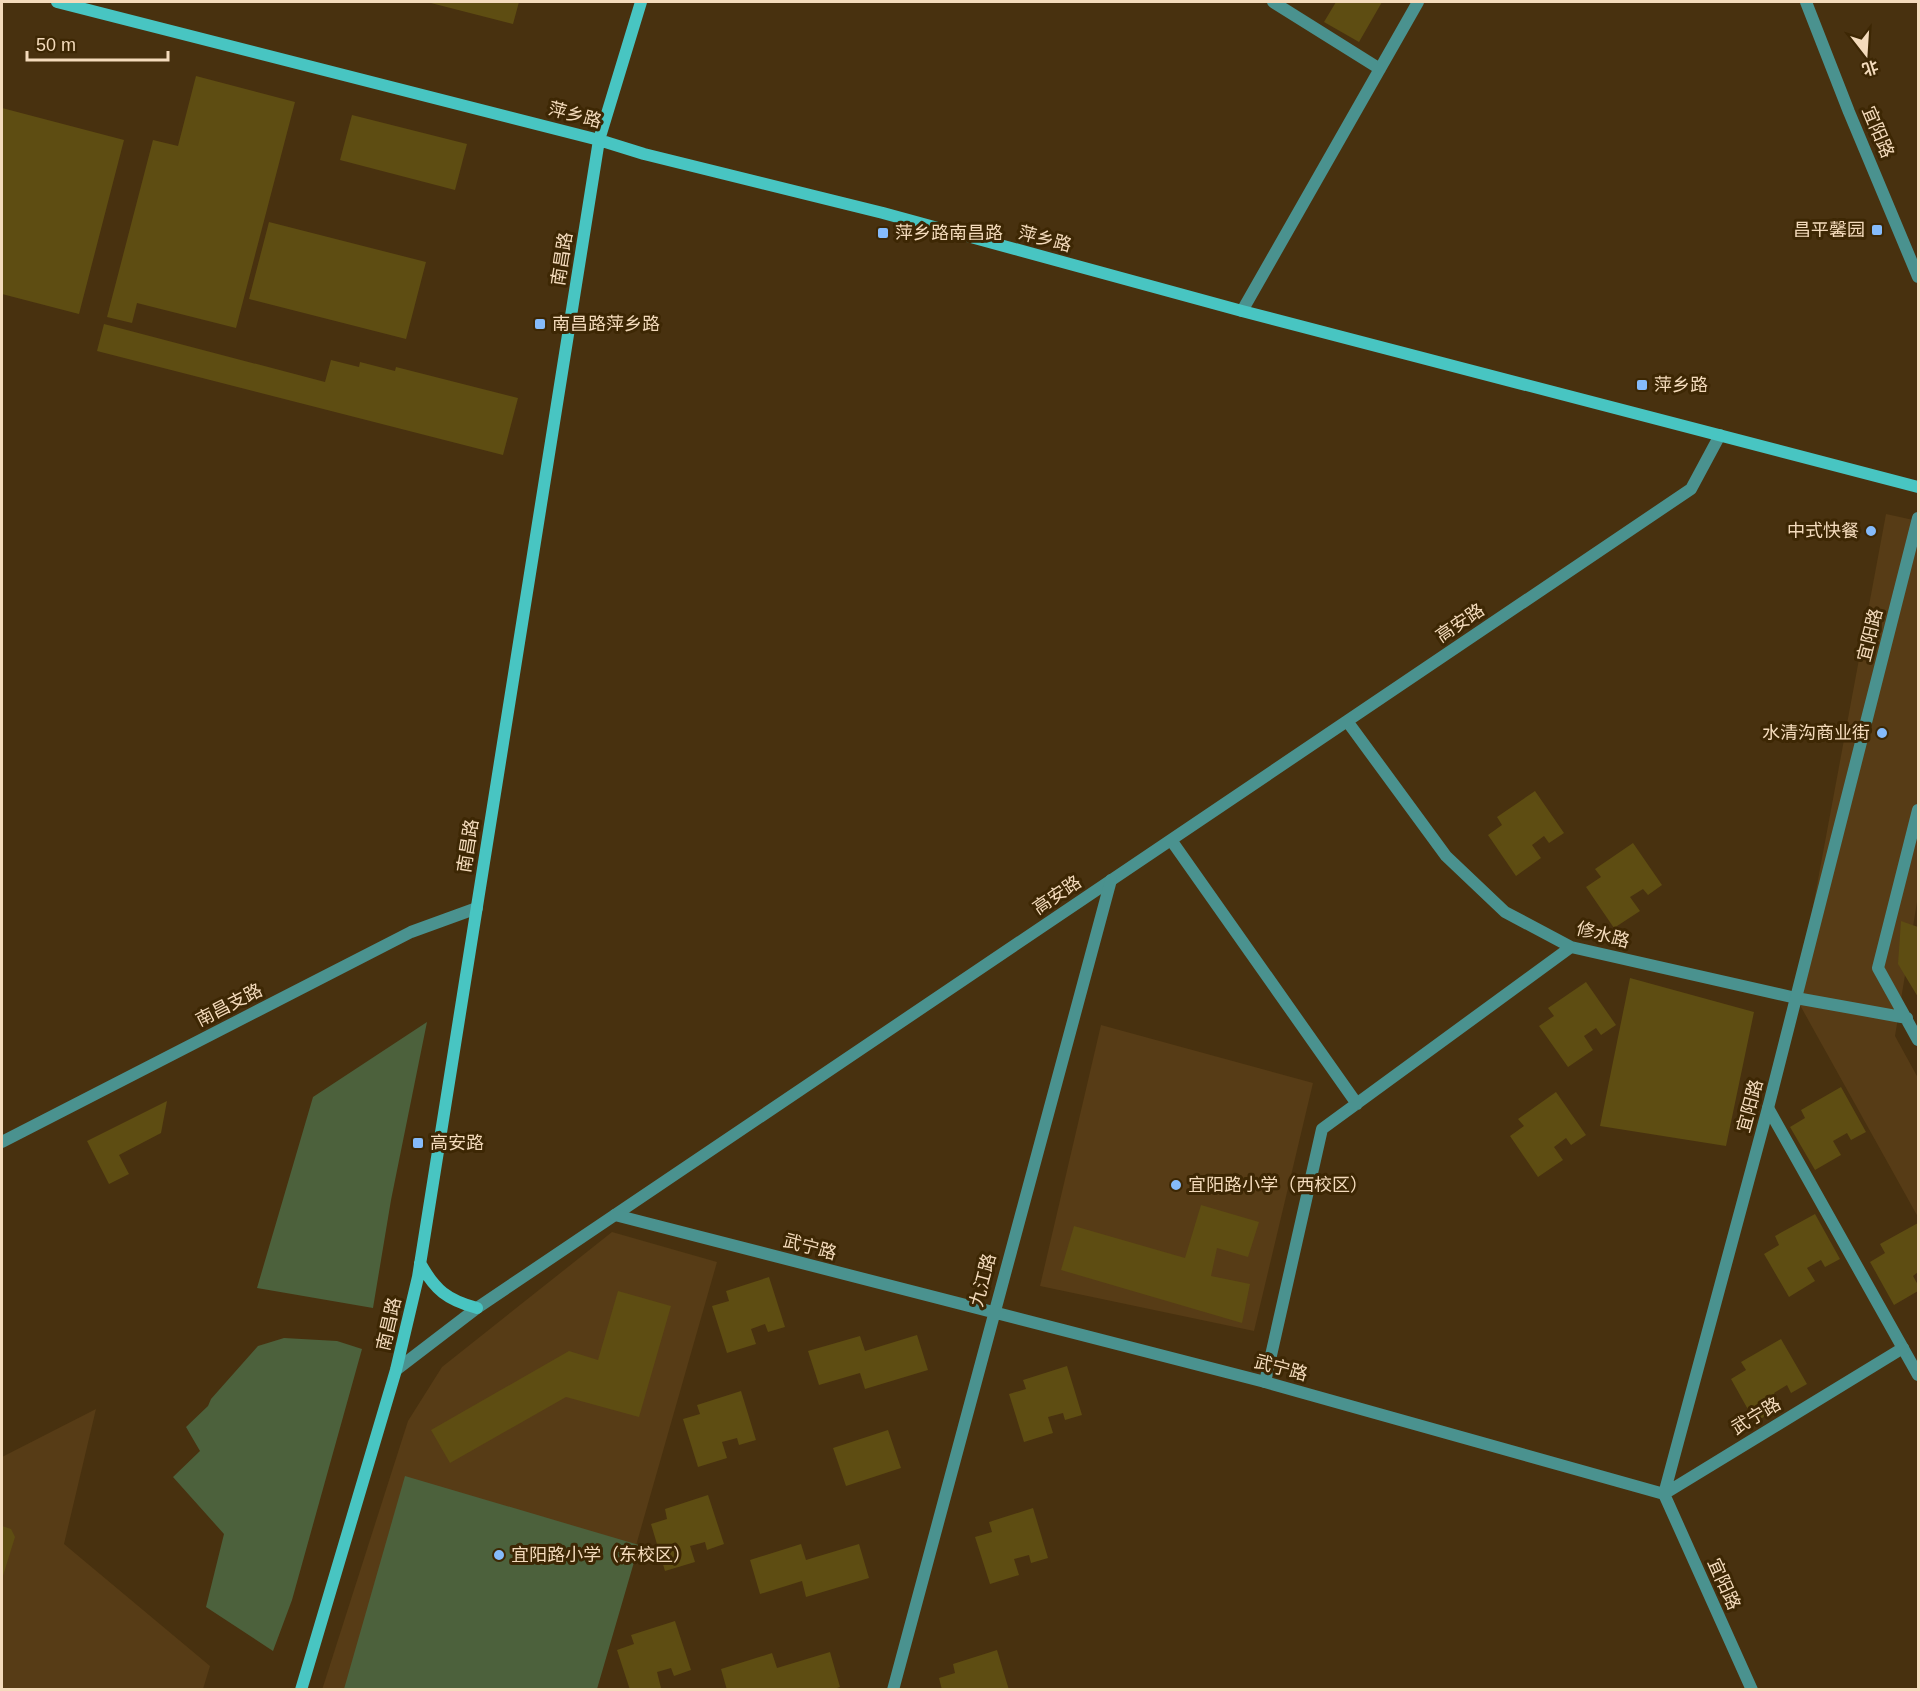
<svg xmlns="http://www.w3.org/2000/svg" width="1920" height="1691" font-family="Arial,'Noto Sans SC',sans-serif">
	<rect width="100%" height="100%" fill="#48310f"/>
	<!-- built -->
	<path fill="#573c16" d="M1886,514L1918,521V896L1895,1036L1918,1078V1217L1796,998Z
		M1101,1025L1313,1083L1254,1331L1040,1286Z
		M612,1232L717,1262L595,1689L322,1690L408,1421L442,1367Z
		M96,1409L64,1544L210,1666L203,1689L2,1690V1457Z"/>
	<!-- green -->
	<path fill="#4c613c" d="M427,1022L391,1200L373,1308L257,1288L313,1097Z
		M284,1338L337,1341L362,1349L292,1600L273,1651L206,1607L224,1534L173,1477L200,1451L186,1427L208,1406L211,1399L258,1346Z
		M405,1476L639,1545L597,1689H344Z"/>
	<!-- building -->
	<path fill="#5e4d12" d="M427,2H519L513,24Z
		M1336,2H1382L1359,42L1324,22Z
		M196,76L295,102L236,328L137,303L132,323L107,317L153,140L178,146Z
		M2,108L124,140L79,314L2,294Z
		M352,115L467,144L455,190L340,160Z
		M269,222L426,262L406,339L249,299Z
		M104,324L325,382L331,360L359,367L360,362L395,371L396,367L518,398L503,455L97,351Z
		M1535,791L1564,833L1549,843L1544,836L1532,845L1541,858L1516,876L1488,835L1502,825L1497,817Z
		M1633,843L1662,885L1648,895L1643,889L1630,897L1640,911L1614,928L1586,887L1601,877L1595,869Z
		M1901,921L1918,927V997L1898,964Z
		M1630,978L1754,1012L1726,1146L1600,1126Z
		M1586,982L1616,1025L1601,1035L1596,1028L1584,1036L1593,1050L1568,1067L1539,1026L1554,1016L1548,1008Z
		M1841,1087L1866,1132L1851,1140L1847,1133L1833,1141L1841,1155L1815,1170L1790,1127L1805,1118L1801,1110Z
		M1556,1092L1586,1135L1571,1145L1566,1138L1554,1147L1563,1160L1538,1177L1510,1136L1524,1126L1518,1119Z
		M167,1101L161,1133L119,1155L129,1174L109,1184L87,1141Z
		M1201,1205L1259,1222L1248,1257L1217,1248L1211,1276L1250,1284L1242,1323L1061,1270L1074,1226L1185,1258Z
		M1815,1214L1840,1259L1825,1267L1821,1260L1807,1268L1815,1281L1789,1297L1764,1254L1779,1245L1775,1236Z
		M1918,1223V1272L1913,1276L1918,1285V1291L1894,1305L1870,1262L1885,1253L1880,1244Z
		M769,1277L785,1327L768,1332L765,1324L751,1329L756,1344L727,1353L712,1306L729,1301L726,1291Z
		M618,1291L671,1306L639,1417L566,1397L450,1463L431,1430L569,1351L598,1360Z
		M917,1335L928,1370L865,1389L860,1373L819,1385L808,1351L860,1336L865,1351Z
		M1781,1339L1807,1384L1791,1393L1787,1385L1774,1393L1782,1407L1755,1422L1731,1379L1746,1370L1741,1362Z
		M1067,1366L1082,1415L1065,1420L1063,1413L1048,1417L1053,1433L1024,1442L1009,1394L1026,1389L1023,1380Z
		M741,1391L756,1440L739,1445L737,1438L722,1442L727,1458L698,1467L683,1419L700,1414L697,1405Z
		M888,1430L901,1468L846,1486L833,1448Z
		M708,1495L724,1544L707,1550L705,1542L690,1546L695,1562L665,1571L651,1524L667,1519L665,1509Z
		M1033,1508L1048,1558L1031,1563L1029,1555L1014,1559L1019,1575L990,1584L975,1537L992,1532L989,1522Z
		M2,1526L11,1529L15,1537L2,1579Z
		M801,1544L806,1560L859,1544L869,1578L806,1597L802,1581L760,1594L750,1560Z
		M675,1621L691,1670L674,1676L671,1668L657,1672L661,1688L655,1690H630L617,1650L634,1644L631,1635Z
		M997,1650L1009,1690H942L939,1678L955,1673L953,1664Z
		M830,1652L840,1687L831,1690H727L721,1669L772,1653L777,1668Z"/>
	<g fill="none" stroke-linecap="round" stroke-linejoin="round">
		<!-- minor -->
		<path stroke="#4a928f" stroke-width="12" d="M1273,2L1380,69
			M1242,311L1418,2
			M1347,721L1446,856L1505,912L1571,947L1796,998L1907,1018
			M1918,810L1878,968L1918,1040
			M1171,840L1357,1104
			M1768,1108L1918,1375
			M2,1142L411,932L477,908
			M396,1370L477,1308L1691,489L1720,435
			M1265,1382L1322,1129L1571,947"/>
		<!-- tertiary -->
		<path stroke="#4a928f" stroke-width="12" d="M1806,2L1849,112L1918,277
			M615,1215L1265,1382L1664,1494L1903,1348
			M893,1690L1111,880
			M1752,1690L1664,1494L1768,1108L1918,518"/>
		<!-- secondary -->
		<path stroke="#48c5c2" stroke-width="12" d="M57,2L599,140L644,154L883,213L1242,311L1918,487
			M420,1263C435,1290 447,1300 477,1308
			M301,1690L396,1370L418,1277L599,140L641,2"/>
	</g>
	<!-- markers -->
	<g fill="#85bbfb" stroke="#3d2704" stroke-width="2">
		<rect x="1871" y="224" width="12" height="12" rx="3"/>
		<rect x="877" y="227" width="12" height="12" rx="3"/>
		<rect x="534" y="318" width="12" height="12" rx="3"/>
		<rect x="1636" y="379" width="12" height="12" rx="3"/>
		<circle cx="1871" cy="531" r="6"/>
		<circle cx="1882" cy="733" r="6"/>
		<rect x="412" y="1137" width="12" height="12" rx="3"/>
		<circle cx="1176" cy="1185" r="6"/>
		<circle cx="499" cy="1555" r="6"/>
	</g>
	<g text-anchor="middle" stroke-width="6" stroke-linejoin="round" paint-order="stroke">
		<!-- street labels -->
		<g font-size="18" fill="#f4dbbc" stroke="#3d2704">
			<text transform="translate(575 115) rotate(15)" y="6">萍乡路</text>
			<text transform="translate(1878 132) rotate(67)" y="6">宜阳路</text>
			<text transform="translate(1045 239) rotate(15)" y="6">萍乡路</text>
			<text transform="translate(562 259) rotate(-81)" y="6">南昌路</text>
			<text transform="translate(1460 623) rotate(-34)" y="6">高安路</text>
			<text transform="translate(1870 635) rotate(-76)" y="6">宜阳路</text>
			<text transform="translate(468 846) rotate(-81)" y="6">南昌路</text>
			<text transform="translate(1057 895) rotate(-34)" y="6">高安路</text>
			<text transform="translate(1603 935) rotate(15)" y="6">修水路</text>
			<text transform="translate(229 1005) rotate(-27)" y="6">南昌支路</text>
			<text transform="translate(1750 1106) rotate(-75)" y="6">宜阳路</text>
			<text transform="translate(810 1247) rotate(15)" y="6">武宁路</text>
			<text transform="translate(983 1280) rotate(-75)" y="6">九江路</text>
			<text transform="translate(389 1324) rotate(-77)" y="6">南昌路</text>
			<text transform="translate(1281 1368) rotate(15)" y="6">武宁路</text>
			<text transform="translate(1756 1416) rotate(-31)" y="6">武宁路</text>
			<text transform="translate(1724 1584) rotate(66)" y="6">宜阳路</text>
		</g>
		<!-- poi labels -->
		<g font-size="18" fill="#f4dbbc" stroke="#3d2704" text-anchor="start">
			<text x="1865" y="236" text-anchor="end">昌平馨园</text>
			<text x="895" y="239">萍乡路南昌路</text>
			<text x="552" y="330">南昌路萍乡路</text>
			<text x="1654" y="391">萍乡路</text>
			<text x="1859" y="537" text-anchor="end">中式快餐</text>
			<text x="1870" y="739" text-anchor="end">水清沟商业街</text>
			<text x="430" y="1149">高安路</text>
			<text x="1188" y="1191">宜阳路小学（西校区）</text>
			<text x="511" y="1561">宜阳路小学（东校区）</text>
		</g>
	</g>
	<!-- border -->
	<rect width="1920" height="1691" fill="none" stroke="#f4dbbc" stroke-width="6"/>
	<!-- north arrow -->
	<g transform="translate(1866 54) rotate(163)" stroke="#3d2704" stroke-width="4.5" paint-order="stroke">
	<path d="M0-4.5L10 22L0 15L-10 22Z" fill="#f4dbbc"/>
	<text y="-9" font-size="16" font-weight="bold" text-anchor="middle" fill="#f4dbbc">北</text>
	</g>
	<!-- scale -->
	<path d="M27 51v9h141v-9" fill="none" stroke="#f4dbbc" stroke-width="3"/>
	<text x="36" y="51" font-size="18" fill="#f4dbbc" stroke="#3d2704" stroke-width="4.5" paint-order="stroke">50 m</text>
</svg>
